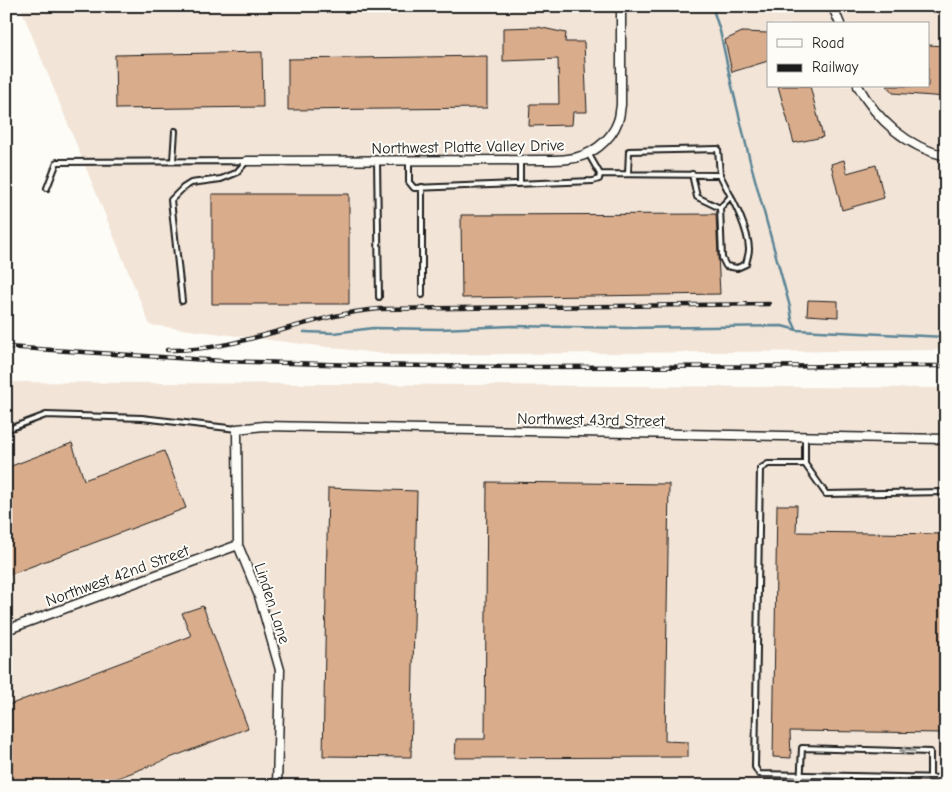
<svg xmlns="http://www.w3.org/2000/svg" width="952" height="792" font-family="'Comic Neue',sans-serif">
	<rect width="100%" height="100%" fill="#fdfcf7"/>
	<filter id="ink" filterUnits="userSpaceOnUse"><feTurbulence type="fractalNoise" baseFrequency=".02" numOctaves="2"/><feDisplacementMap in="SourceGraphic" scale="10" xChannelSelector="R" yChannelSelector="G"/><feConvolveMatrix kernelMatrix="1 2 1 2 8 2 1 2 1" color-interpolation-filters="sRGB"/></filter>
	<g filter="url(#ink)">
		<!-- built -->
		<path fill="#f2e4d7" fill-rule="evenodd" d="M20,6H946V350L392,355L150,325ZM768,24H928V86H768Z
			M6,382L946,388V786H6Z"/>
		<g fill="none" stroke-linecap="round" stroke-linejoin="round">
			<!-- stream -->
			<path stroke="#5c8596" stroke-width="2.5" d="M712,6L720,31L731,82L750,161L790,307L792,320L796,329
				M304,332L334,333L373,328L440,329L512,326L625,328L782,326L797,330L946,337"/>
		</g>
		<!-- building -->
		<path fill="#d9ac8b" stroke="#1c1c1c" d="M538,27L566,33L565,42H584L587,112H573L572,125L529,126L530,104H559L558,59L503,61V28Z
			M742,32L768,33V61L732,72L725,40Z
			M928,45L946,46V97L893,93L887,86H928Z
			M262,52L263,107L116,109L115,55Z
			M487,56V108L288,110V59Z
			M778,86H810L823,137L794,143Z
			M844,160L847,173L876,165L884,198L842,210L831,164Z
			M212,194H349V304H212Z
			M716,214L720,294L462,298L461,215Z
			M808,300L838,301V317L807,315Z
			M72,443L84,480L164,451L186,508L6,576V468Z
			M487,482L669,484L665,741L688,742V757L455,758L456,739H485Z
			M328,488L417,491L411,757L323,756Z
			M777,505H797L796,532L946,534V733L790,731L791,758L773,757Z
			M203,606L248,728L97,786H6V706L191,636L182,613Z"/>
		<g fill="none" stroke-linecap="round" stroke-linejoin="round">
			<defs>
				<path id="service" d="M377,160L379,297
					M409,160V182L414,188L593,181L599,179L600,174L588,153
					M173,161L175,131
					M600,174L720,175C730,195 748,226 749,249C749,254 747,259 746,264L737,268L726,266L722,258L720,208L697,197L692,174
					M628,174L629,151L718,149L720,175
					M520,184V160
					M47,188L57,162L247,161
					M720,208L731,196
					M422,295V187
					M182,301L171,200L183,188L191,183L221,179L236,173L247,161
					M6,430L46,415L142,418L237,429
					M805,464V437
					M946,492L826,494L805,464H768L760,469L755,767L759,774L946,778
					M800,786L802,748L930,752V778"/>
				<path id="minor" d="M831,6L835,12L840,24
					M858,86C877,120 907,147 946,156
					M247,161L545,160C553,160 561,160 568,159C590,157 611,141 618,121C620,116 620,110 621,105V6
					M6,630L238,545
					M277,786L280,670L259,596L238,545L237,429L264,426L946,439"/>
			</defs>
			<!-- service casing -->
			<use href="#service" stroke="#1c1c1c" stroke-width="8"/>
			<!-- minor casing -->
			<use href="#minor" stroke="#1c1c1c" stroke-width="11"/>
			<!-- path -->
			<path stroke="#1c1c1c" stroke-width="1" stroke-dasharray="5 4" stroke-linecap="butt" d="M166,8L173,6"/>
			<!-- service -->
			<use href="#service" stroke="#fdfcf7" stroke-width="4"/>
			<!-- minor -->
			<use href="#minor" stroke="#fdfcf7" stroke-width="8"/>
			<defs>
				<path id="rail" d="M6,347L223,361L357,365L508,367L946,366
					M167,350C241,352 306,315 379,309L769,304"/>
			</defs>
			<!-- rail casing -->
			<use href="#rail" stroke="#1c1c1c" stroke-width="4.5"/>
			<!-- rail -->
			<use href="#rail" stroke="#fdfcf7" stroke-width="2.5" stroke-dasharray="8" stroke-linecap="butt"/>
		</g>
		<!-- one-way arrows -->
		<defs><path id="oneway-shaft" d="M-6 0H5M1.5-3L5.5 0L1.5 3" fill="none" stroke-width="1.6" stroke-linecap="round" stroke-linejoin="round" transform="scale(1.25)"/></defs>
		<use stroke="#989794" href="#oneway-shaft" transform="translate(907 751) rotate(-178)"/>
	</g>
	<g text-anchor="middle" stroke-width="4" stroke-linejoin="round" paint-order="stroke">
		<!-- street labels -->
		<g font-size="16" fill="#1c1c1c" stroke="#fdfcf7">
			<text transform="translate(468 146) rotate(-1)" y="6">Northwest Platte Valley Drive</text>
			<text transform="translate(591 419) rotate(1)" y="6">Northwest 43rd Street</text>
			<text transform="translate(117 575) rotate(-20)" y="6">Northwest 42nd Street</text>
			<text transform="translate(273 603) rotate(72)" y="6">Linden Lane</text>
		</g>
	</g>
	<!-- margin -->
	<rect width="952" height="792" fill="none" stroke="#fdfcf7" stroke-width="25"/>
	<rect x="12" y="12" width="927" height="767" fill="none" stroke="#1c1c1c" stroke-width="2" filter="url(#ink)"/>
	<!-- legend -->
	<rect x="767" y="22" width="162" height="65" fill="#fdfcf7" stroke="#a3a29f"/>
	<rect x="777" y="39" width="25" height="8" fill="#fdfcf7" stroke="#a3a29f"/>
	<text x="812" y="48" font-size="15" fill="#1c1c1c">Road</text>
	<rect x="777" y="64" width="25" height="8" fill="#1c1c1c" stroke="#a3a29f"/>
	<text x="812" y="72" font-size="15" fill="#1c1c1c">Railway</text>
</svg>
